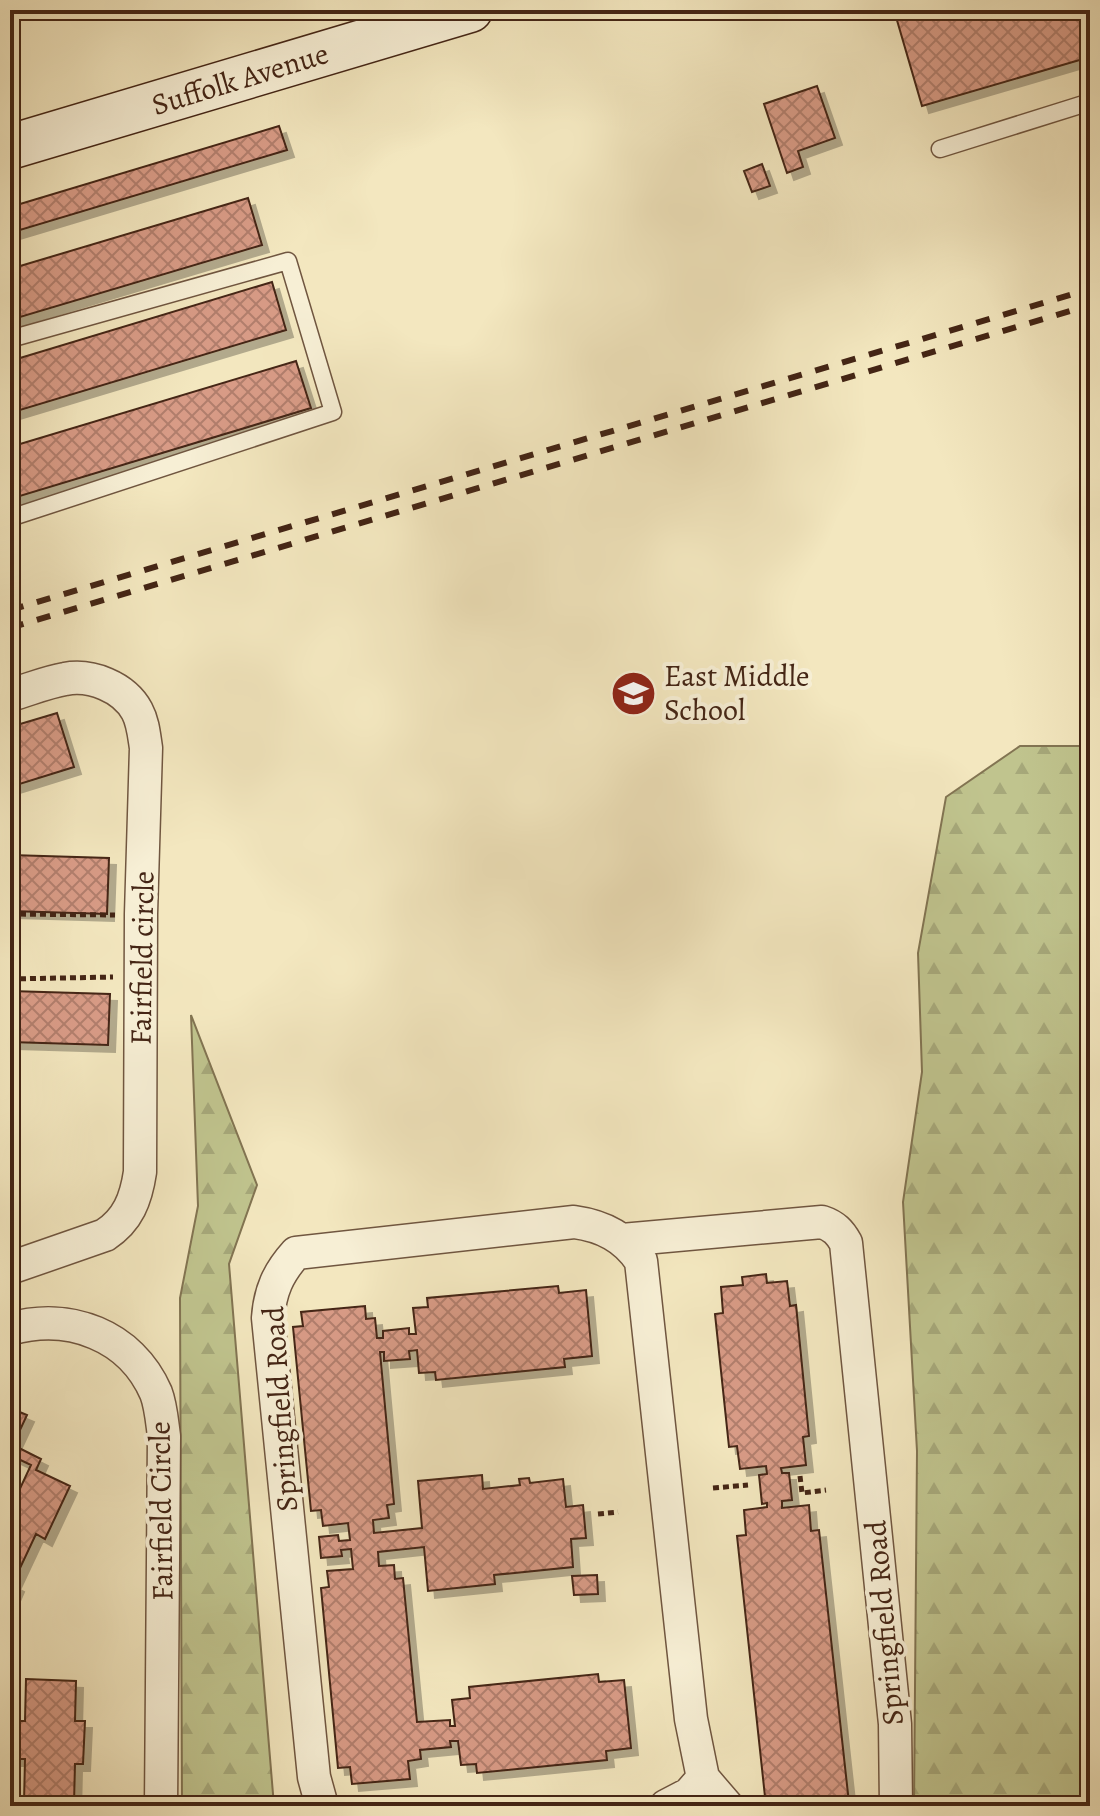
<svg xmlns="http://www.w3.org/2000/svg" width="1100" height="1816" font-family="Alegreya,serif">
	<defs>
		<pattern id="forest-firs" width="22" height="20" patternUnits="userSpaceOnUse" patternTransform="scale(2)"><rect width="22" height="20" fill="#c0c48e"/><path d="M5 1l3.5 6h-7zM16 11l3.5 6h-7z" fill="#a6a87a"/></pattern>
		<pattern id="building-cross-hatch" width="8" height="8" patternUnits="userSpaceOnUse" patternTransform="scale(2)"><rect width="8" height="8" fill="#d89b86"/><path d="M0 0l8 8M0 8l8-8" fill="none" stroke="#b17e6c"/></pattern>
		<filter id="shadow"><feDropShadow dx="7" dy="7" stdDeviation="0" flood-color="#0004"/></filter>
	</defs>
	<rect width="100%" height="100%" fill="#f3e7bf"/>
	<filter id="stains"><feTurbulence type="fractalNoise" baseFrequency=".0025" numOctaves="4"/><feColorMatrix values="0 0 0 0 .2 0 0 0 0 .09 0 0 0 0 .02 0 0 0 .5 -.17"/></filter>
	<radialGradient id="worn" r=".72"><stop offset=".6" stop-color="#630" stop-opacity="0"/><stop offset="1" stop-color="#630" stop-opacity=".3"/></radialGradient>
	<!-- forest -->
	<path fill="url(#forest-firs)" stroke="#827452" stroke-width="2" d="M1020,746H1090V1806H914L917,1451L903,1202L922,1072L918,953L946,797Z
		M191,1015L257,1185L229,1264L274,1806H182L180,1298L198,1206Z"/>
	<!-- building -->
	<path fill="url(#building-cross-hatch)" stroke="#442515" stroke-width="2" filter="url(#shadow)" d="M894,10H1090V57L922,106Z
		M817,86L835,138L798,151L803,167L787,173L764,104Z
		M279,126L287,150L10,233V207Z
		M279,126L287,150L10,233V207Z
		M762,164L770,186L752,192L744,171Z
		M248,198L262,245L10,320V269Z
		M248,198L262,245L10,320V269Z
		M272,282L286,330L10,413V361Z
		M272,282L286,330L10,413V361Z
		M296,361L311,408L10,499V447Z
		M296,361L311,408L10,499V447Z
		M57,713L74,767L10,787V727Z
		M10,855L109,858L107,914L10,911Z
		M10,991L110,994L108,1045L10,1042Z
		M766,1274L767,1283L787,1281L790,1306L796,1305L809,1436L803,1437L806,1465L781,1468L782,1473H789L792,1500L782,1501V1508L809,1505L811,1531L819,1530L849,1803L841,1804L842,1806H766L737,1536L746,1535L744,1510L767,1507V1503L762,1504L759,1475L767,1474L766,1466L740,1469L737,1446L729,1447L715,1314L723,1313L721,1287L743,1285L742,1277Z
		M558,1286L559,1293L586,1290L592,1356L564,1359L565,1367L436,1380L435,1372L419,1373L417,1350L409,1351L410,1359L384,1361V1352H380L394,1504L387,1505L389,1518L373,1520L374,1533L422,1528L418,1481L482,1475L483,1489L520,1485L519,1479L529,1478L530,1483L563,1479L566,1507L583,1505L586,1538L571,1539L573,1567L494,1575L495,1584L428,1591L424,1547L378,1552L379,1566L394,1565L395,1579L403,1578L417,1722L450,1720V1726H455L452,1700L470,1698L469,1687L598,1674L599,1682L624,1680L631,1748L606,1751L607,1760L477,1773L476,1764L461,1765L458,1741H450L451,1747L420,1750L421,1759L408,1761L410,1779L352,1784L350,1767L338,1768L321,1588L329,1587L327,1571L353,1569L351,1549L341,1550L342,1556L321,1558L319,1537L338,1535L339,1541L350,1540L348,1523L323,1526L321,1510L311,1511L293,1327L303,1326L301,1312L365,1306L366,1319L375,1318L377,1338H383V1331L409,1328V1334H416L413,1308L428,1307L427,1298Z
		M10,1408L27,1415L13,1445L41,1459L36,1470L70,1486L45,1539L36,1534L13,1583L17,1585L10,1601V1510L31,1465L10,1455Z
		M597,1575L598,1594L574,1595L572,1576Z
		M26,1679L76,1681L75,1721H85L83,1764H75L74,1804L24,1803L25,1759H10V1721H25Z"/>
	<g fill="none" stroke-linecap="round" stroke-linejoin="round">
		<defs>
			<path id="service" d="M940,149L1090,102
				M10,339L288,261L333,412L10,518"/>
			<path id="minor" d="M10,695C28,690 47,682 65,679C91,674 124,687 137,711C143,722 144,735 146,748L141,914L140,1172C136,1199 128,1220 105,1235L10,1268
				M622,1240L822,1222C834,1226 840,1232 846,1243L895,1724L896,1806
				M10,1329C69,1312 131,1335 156,1393C161,1406 162,1422 164,1436L161,1806
				M322,1806L314,1777L268,1318C270,1291 278,1273 296,1253L574,1222C603,1226 625,1237 641,1261L691,1719L703,1778L727,1806
				M666,1806L689,1794L703,1778"/>
			<path id="secondary" d="M10,147L470,10"/>
		</defs>
		<!-- service casing -->
		<use href="#service" stroke="#705640" stroke-width="19"/>
		<!-- minor casing -->
		<use href="#minor" stroke="#705640" stroke-width="35"/>
		<!-- secondary casing -->
		<use href="#secondary" stroke="#442515" stroke-width="47"/>
		<!-- path -->
		<path stroke="#442515" stroke-width="5" stroke-dasharray="6 4" stroke-linecap="butt" d="M10,914L115,915
			M10,979L113,977
			M800,1476L802,1493L826,1490
			M713,1488L748,1485
			M598,1514L618,1512"/>
		<!-- service -->
		<use href="#service" stroke="#f7efd5" stroke-width="16"/>
		<!-- minor -->
		<use href="#minor" stroke="#f7efd5" stroke-width="32"/>
		<!-- secondary -->
		<use href="#secondary" stroke="#f7efd5" stroke-width="44"/>
		<!-- rail -->
		<path stroke="#442515" stroke-width="6" stroke-dasharray="14 14" stroke-linecap="butt" d="M10,610L1090,289
			M10,628L1090,305"/>
	</g>
	<!-- icons -->
	<defs>
		<symbol id="school-disc" viewBox="-11 -11 22 22"><circle r="9.5" fill="#8f2418" stroke="#f7efd5"/><path d="M0-5L7-2L0 1L-7-2ZM-4 1L0 2.5L4 1V4Q0 6-4 4Z" fill="#fff"/></symbol>
	</defs>
	<g fill-rule="evenodd">
		<use href="#school-disc" x="608" y="668" width="51" height="51"/>
	</g>
	<g text-anchor="middle" stroke-width="8" stroke-linejoin="round" paint-order="stroke">
		<!-- street labels -->
		<g font-size="30" fill="#442515" stroke="#f7efd5">
			<text transform="translate(240 79) rotate(-17)" y="10">Suffolk Avenue</text>
			<text transform="translate(142 958) rotate(-89)" y="10">Fairfield circle</text>
			<text transform="translate(280 1409) rotate(-94)" y="10">Springfield Road</text>
			<text transform="translate(161 1511) rotate(-91)" y="10">Fairfield Circle</text>
			<text transform="translate(884 1623) rotate(-95)" y="10">Springfield Road</text>
		</g>
		<!-- poi labels -->
		<g font-size="30" fill="#442515" stroke="#f7efd5" text-anchor="start">
			<text x="664" y="686">East Middle<tspan x="664" dy="34">School</tspan></text>
		</g>
	</g>
	<!-- margin -->
	<rect width="1100" height="1816" fill="none" stroke="#f3e7bf" stroke-width="40"/>
	<rect x="12" y="12" width="1076" height="1792" fill="none" stroke="#442515" stroke-width="4"/>
	<rect x="20" y="20" width="1060" height="1776" fill="none" stroke="#442515" stroke-width="2"/>
	<rect width="100%" height="100%" filter="url(#stains)"/>
	<rect width="100%" height="100%" fill="url(#worn)"/>
</svg>
